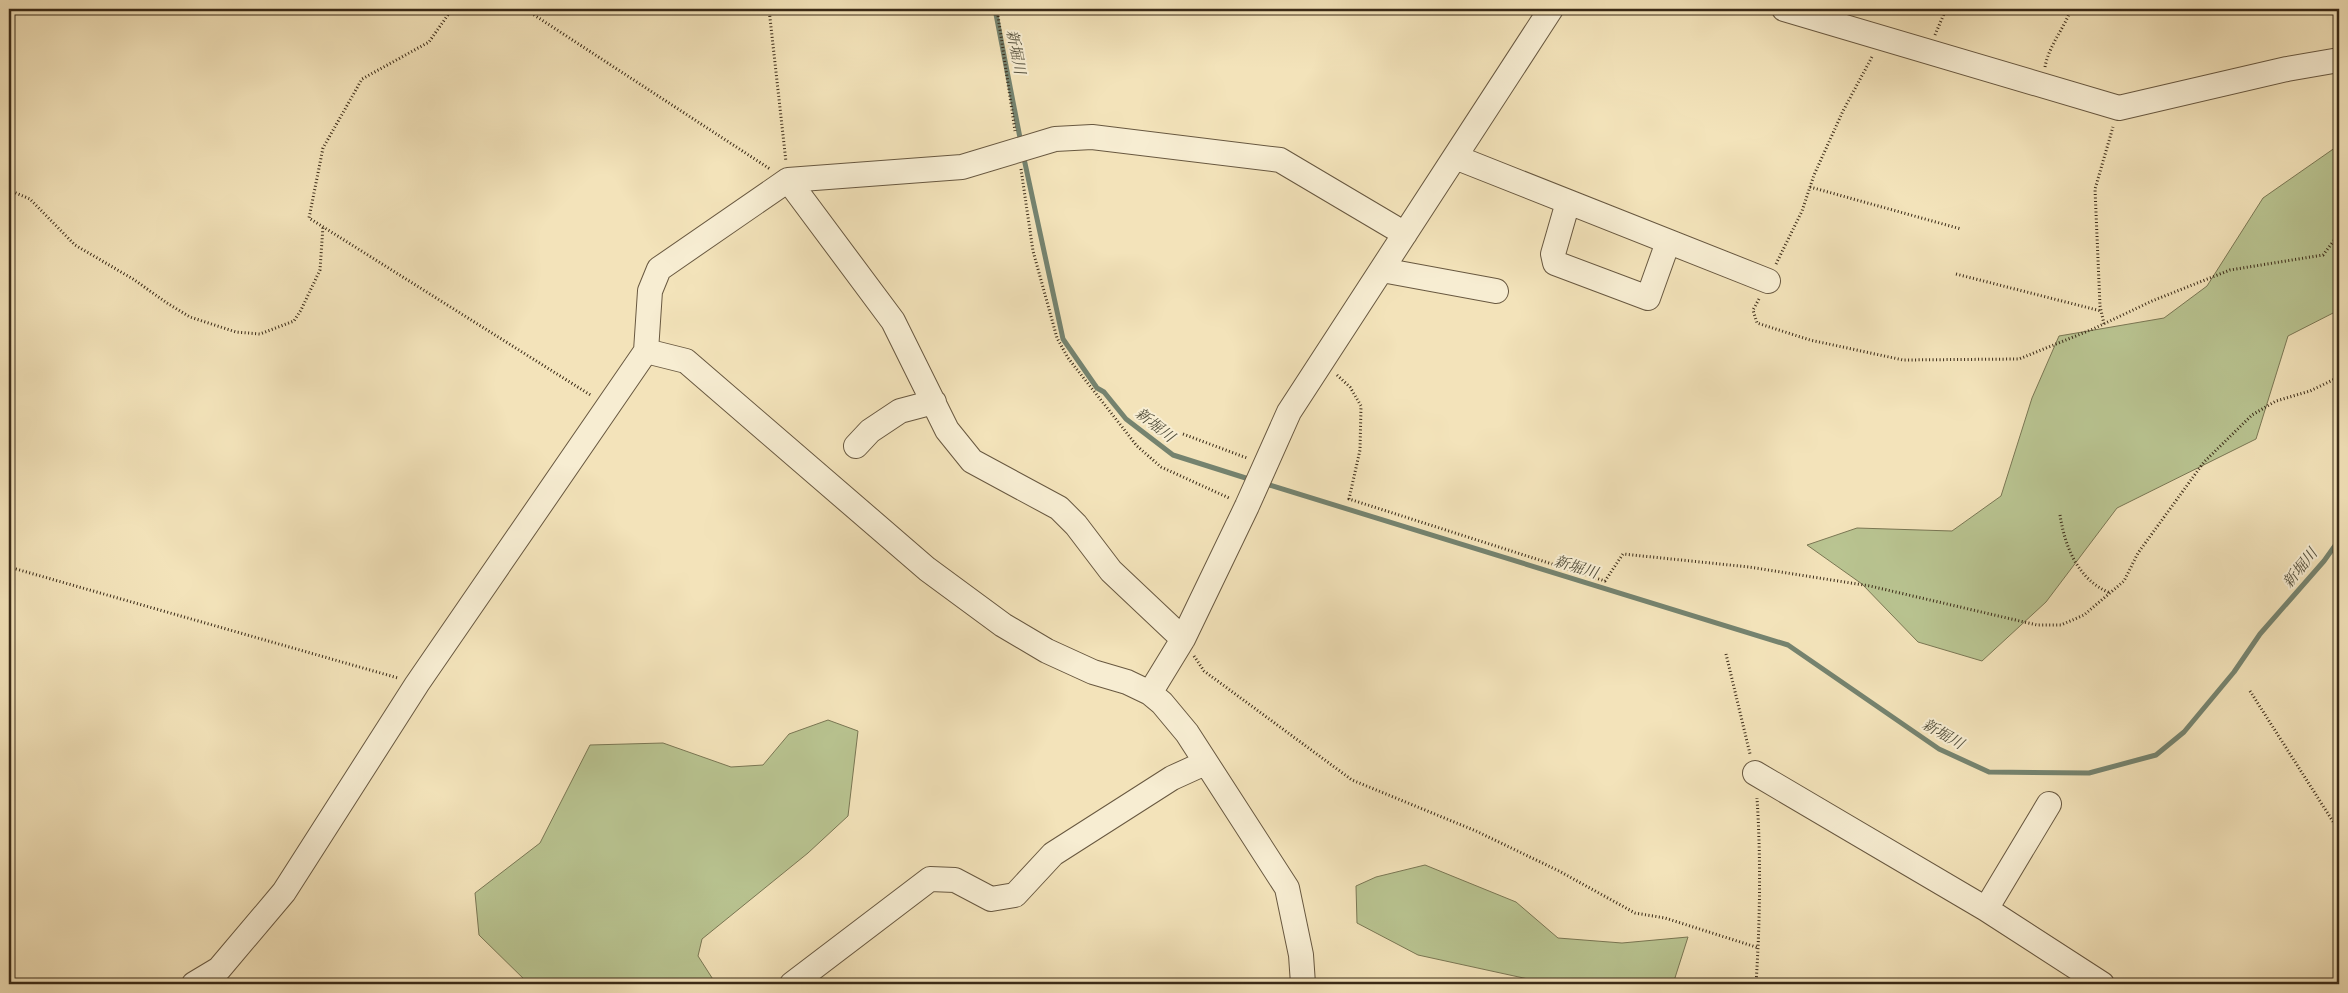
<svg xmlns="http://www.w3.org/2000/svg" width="2348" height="993" font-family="'IM FELL Great Primer','Noto Serif JP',serif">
	<rect width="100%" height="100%" fill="#f3e3ba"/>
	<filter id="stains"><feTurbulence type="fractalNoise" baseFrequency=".004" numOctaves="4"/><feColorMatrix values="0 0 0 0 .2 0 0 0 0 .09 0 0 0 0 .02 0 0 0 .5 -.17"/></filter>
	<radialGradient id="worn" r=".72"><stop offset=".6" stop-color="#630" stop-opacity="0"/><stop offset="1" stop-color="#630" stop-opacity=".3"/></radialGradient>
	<!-- green -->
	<path fill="#b9c491" stroke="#7a7754" d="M2339,145V310L2288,336L2256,439L2117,508L2046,602L1982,661L1918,642L1862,584L1807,545L1857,528L1952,531L2001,496L2032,398L2059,336L2164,318L2207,286L2263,198Z
		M828,720L858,731L848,816L808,853L702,939L698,956L716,984H529L479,935L475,893L540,843L590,745L663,743L731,767L763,765L789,734Z
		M1425,865L1516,902L1558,938L1622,943L1688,937L1673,984H1551L1418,955L1357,923L1356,886L1376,877Z"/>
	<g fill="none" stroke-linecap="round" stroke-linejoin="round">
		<!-- stream -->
		<path stroke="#75836f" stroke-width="5" d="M995,9L1021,143
			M1023,154L1063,339L1097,388L1104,392L1126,419L1173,455L1252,480
			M1263,483L1788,645L1939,749L1989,772L2089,773L2156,755L2184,732L2234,672L2260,634L2324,561L2339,540"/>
		<defs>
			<path id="minor" d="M1784,9L2119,108L2287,69L2339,60
				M1455,157L1768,281
				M788,180L893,321L947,430L972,461L1059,508L1076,525L1111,571L1183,639
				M1568,202L1553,254L1555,263L1648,298L1668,242
				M1382,270L1496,291
				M646,351L686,361L927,569L1003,625L1047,651L1093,672L1127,682L1150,693L1162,703L1187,733L1287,888L1301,955L1303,984
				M856,446L870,431L900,411L934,402
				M1150,693L1183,639L1247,506L1289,412L1551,9
				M1755,773L1986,909L2102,984
				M1986,909L2049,804
				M194,984L219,969L284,892L417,684L646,351L650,291L659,269L788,180L962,167L1055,139L1092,137L1280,160L1405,234
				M792,984L930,879L955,880L991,899L1015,895L1053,854L1172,778L1205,763"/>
		</defs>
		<!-- minor casing -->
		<use href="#minor" stroke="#685840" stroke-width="26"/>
		<!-- path -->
		<path stroke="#3a2a17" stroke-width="3" stroke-dasharray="1 2.5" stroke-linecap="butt" d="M452,9L429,42L362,79L323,148L309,218L592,396
			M525,9L770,169
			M769,9L786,162
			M997,9L1015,131
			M1935,35L1946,9
			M2045,67C2049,45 2064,29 2071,9
			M1021,169L1033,251L1057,338L1068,358L1137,446L1161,467L1229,498
			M1810,187L1961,229
			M9,190L30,199L75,245L133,279L167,303L190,317L236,332L260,334L294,321L301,310L320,270L323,226
			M1776,264L1802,211L1814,175L1843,111L1873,55
			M1956,274L2101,311
			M1759,299L1753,310L1757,323L1810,340L1903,360L2019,359L2093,329L2152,301L2230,270L2323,255L2339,234
			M2104,324L2100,306L2095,189L2113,127
			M1337,375L1350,387L1361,406L1360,450L1349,499L1605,581L1623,554L1749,567L1870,586L2037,625H2061L2084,615L2124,581L2138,553L2204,462L2252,415L2276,401L2310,391L2339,377
			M1183,434L1247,458
			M2060,515C2065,547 2078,580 2110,593
			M9,567L398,678
			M1726,654L1750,754
			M1194,656L1204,671L1352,780L1476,831L1559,871L1635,913L1665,918L1759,948
			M2250,691L2339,831
			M1756,984C1760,923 1761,859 1757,798"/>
		<!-- minor -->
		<use href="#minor" stroke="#f7edd2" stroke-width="24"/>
	</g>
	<g text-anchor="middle" stroke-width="4" stroke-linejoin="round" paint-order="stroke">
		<!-- water labels -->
		<g font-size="15" font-style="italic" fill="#534f3c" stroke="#f7edd2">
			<text transform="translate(1016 52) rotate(79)" y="5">新堀川</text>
			<text transform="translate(1155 425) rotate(38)" y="5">新堀川</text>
			<text transform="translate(1576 567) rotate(17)" y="5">新堀川</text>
			<text transform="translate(2300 568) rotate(-51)" y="5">新堀川</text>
			<text transform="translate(1943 734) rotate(30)" y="5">新堀川</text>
		</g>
	</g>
	<!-- margin -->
	<rect width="2348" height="993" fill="none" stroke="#f3e3ba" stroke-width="30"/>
	<rect x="10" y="10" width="2328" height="973" fill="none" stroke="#3a2a17" stroke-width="2.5"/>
	<rect x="15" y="15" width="2318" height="963" fill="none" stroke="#3a2a17"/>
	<rect width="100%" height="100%" filter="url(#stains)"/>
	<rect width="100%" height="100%" fill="url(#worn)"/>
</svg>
